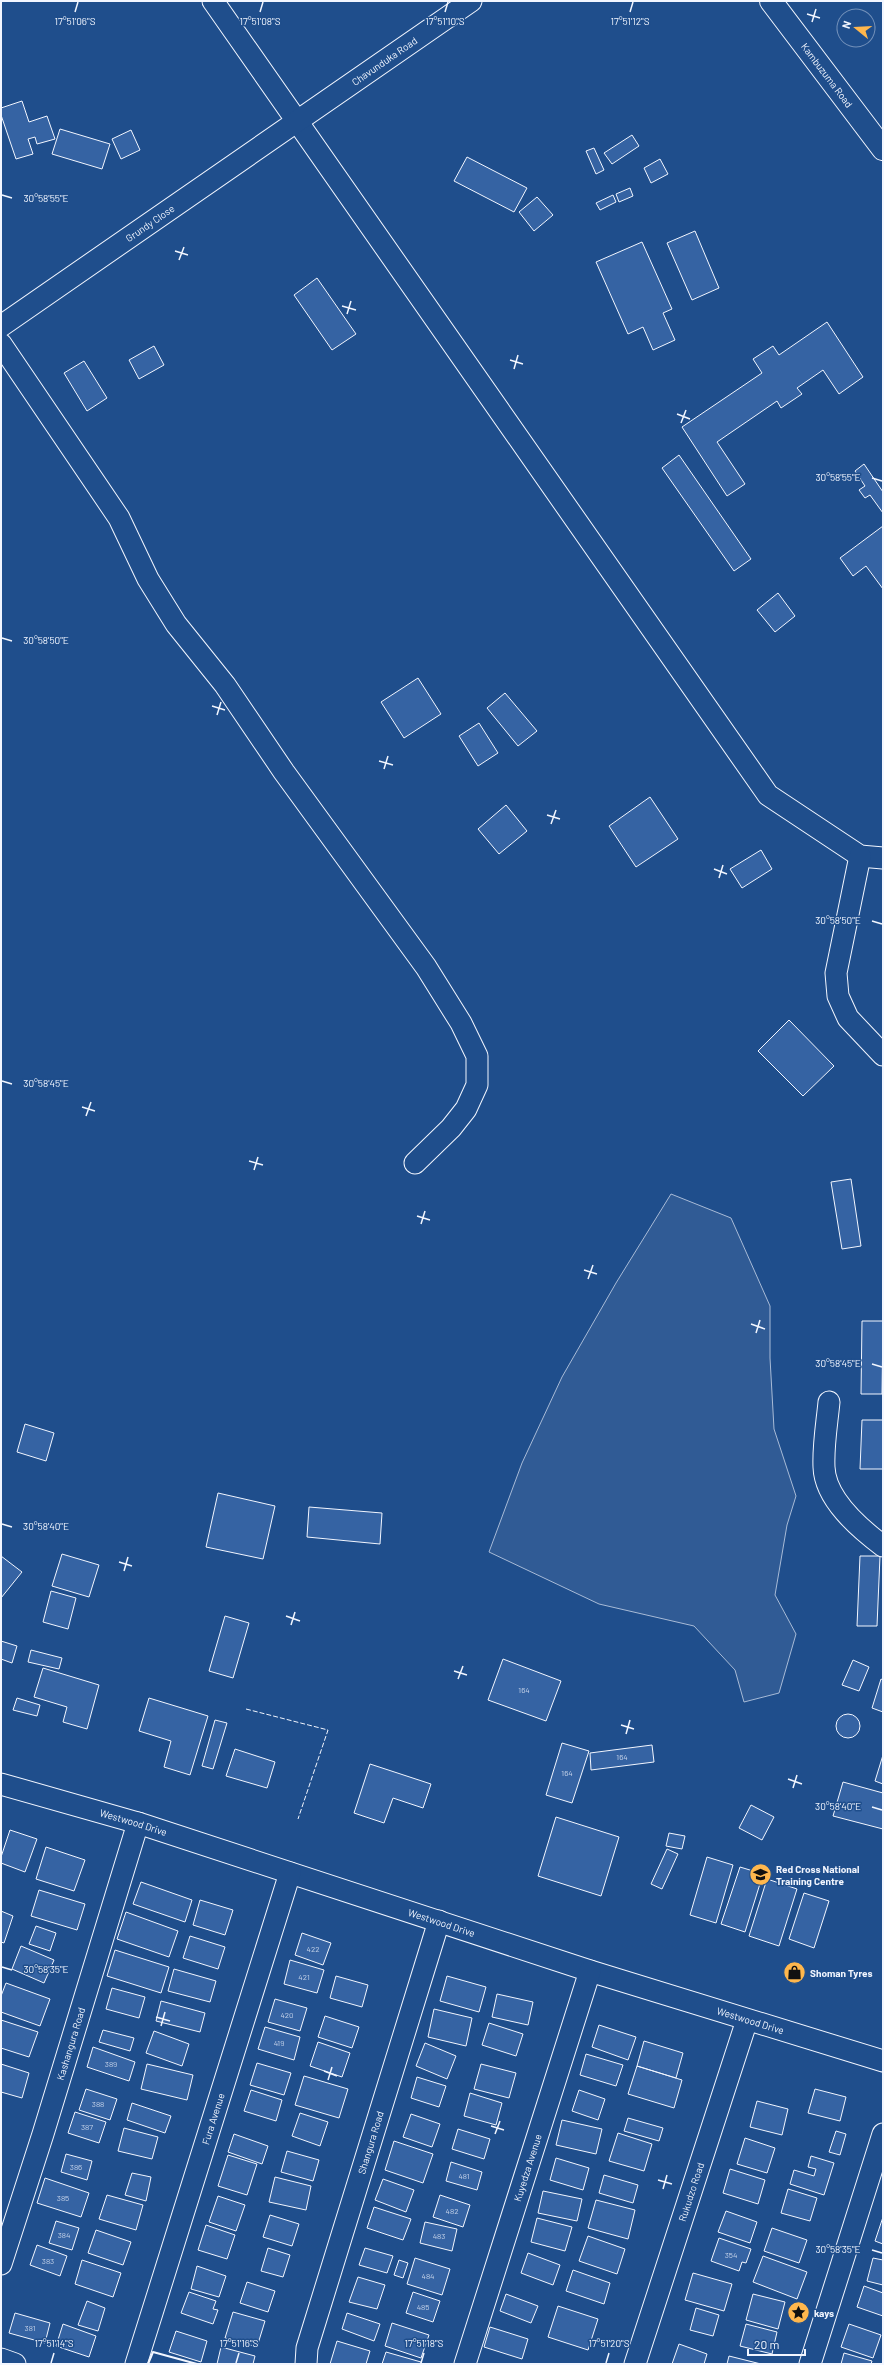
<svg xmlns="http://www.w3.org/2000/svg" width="884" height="2365" font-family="Barlow,sans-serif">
	<rect width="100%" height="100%" fill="#1f4e8c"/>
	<!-- green -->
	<path fill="#305b95" stroke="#a8bbd7" d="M671,1194L731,1218L770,1306V1358L774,1429L796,1496L787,1525L775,1595L796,1634L779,1693L744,1702L735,1670L694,1626L599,1604L489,1552L522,1463L562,1377L616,1283Z"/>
	<!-- building -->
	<path fill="#3563a3" stroke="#f2f6ff" d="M22,101L29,122L47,116L55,139L37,144L35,137L28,139L33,154L16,159L1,115V108Z
		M60,129L110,144L102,169L52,154Z
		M131,130L140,150L121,159L112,139Z
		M632,135L639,146L612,164L604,153Z
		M594,148L604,170L596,174L586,151Z
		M467,157L527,188L514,212L454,181Z
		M660,159L668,174L651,183L644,168Z
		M630,188L633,196L619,202L616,194Z
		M613,195L616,202L600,210L596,203Z
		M537,197L553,215L534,231L519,212Z
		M695,231L719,288L692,300L667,243Z
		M642,242L672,309L663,313L675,340L653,350L643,327L628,334L596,262Z
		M317,278L356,334L332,350L294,295Z
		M827,322L863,377L839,394L823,370L797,388L802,394L781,408L777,401L717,442L745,484L727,496L682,427L762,373L753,359L773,346L779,355Z
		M154,346L164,365L139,379L129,360Z
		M84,361L107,398L87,411L64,373Z
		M679,455L751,559L734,571L662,468Z
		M864,464L883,492V513L870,495L865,498L859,490L865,486L855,471Z
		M883,526V589L866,566L853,576L840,558Z
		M778,593L795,616L775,632L757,610Z
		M418,678L441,714L404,738L381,702Z
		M505,693L537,731L518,746L487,708Z
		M479,723L498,753L478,766L459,736Z
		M650,797L678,839L636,867L609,826Z
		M506,805L527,831L499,854L478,829Z
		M761,850L772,869L742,888L730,869Z
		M789,1020L834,1066L803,1096L758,1051Z
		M851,1179L861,1246L842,1249L831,1182Z
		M862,1321H883L882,1394H861Z
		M862,1420H883V1469H860Z
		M25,1424L54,1433L46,1461L17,1452Z
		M218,1493L275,1506L263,1559L206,1547Z
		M309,1507L382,1513L380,1544L307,1537Z
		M62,1554L99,1565L89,1597L52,1586Z
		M1,1556L22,1572L1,1598Z
		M860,1556H880L877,1626H857Z
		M51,1591L76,1598L68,1629L43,1622Z
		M225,1616L249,1623L233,1678L209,1671Z
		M1,1641L17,1646L12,1663L1,1659Z
		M31,1650L62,1658L59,1669L28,1662Z
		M503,1659L561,1681L546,1721L488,1700Z
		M853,1660L869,1667L859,1691L842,1685Z
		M43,1668L99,1685L87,1729L63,1722L67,1707L34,1697Z
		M881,1679L883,1680V1712L872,1708Z
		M17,1698L40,1705L37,1716L13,1710Z
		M149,1698L208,1716L190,1775L164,1767L171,1741L139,1731Z
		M836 1726a12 12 0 1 1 24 0a12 12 0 1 1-24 0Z
		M215,1720L227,1723L213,1769L202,1766Z
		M562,1743L589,1751L572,1803L546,1795Z
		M652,1745L654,1762L591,1770L590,1753Z
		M235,1749L275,1762L267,1788L226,1776Z
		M883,1755V1784L875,1781Z
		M370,1764L431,1784L423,1808L393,1798L384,1823L354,1813Z
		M843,1782L883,1793V1829L833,1816Z
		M751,1805L774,1817L762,1840L739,1828Z
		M556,1817L619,1837L601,1896L538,1876Z
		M10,1830L37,1839L25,1872L1,1863V1857Z
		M669,1833L685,1836L682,1849L666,1846Z
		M46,1847L85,1860L74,1891L36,1879Z
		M667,1849L678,1854L662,1889L651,1884Z
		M707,1857L733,1865L716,1923L690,1915Z
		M740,1867L763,1874L745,1932L721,1924Z
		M767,1879L797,1889L779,1946L749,1936Z
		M141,1882L192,1900L185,1922L133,1904Z
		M39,1890L85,1904L77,1930L31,1916Z
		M804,1893L829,1901L814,1948L789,1939Z
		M200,1900L233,1910L225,1935L193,1925Z
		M1,1911L13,1916L4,1943L1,1942Z
		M126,1912L178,1931L169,1957L117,1939Z
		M36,1926L56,1933L50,1951L29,1944Z
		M302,1933L331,1943L323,1965L295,1955Z
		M190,1936L225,1947L218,1969L183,1958Z
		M21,1946L54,1960L44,1983L12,1969Z
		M115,1950L169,1967L161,1993L107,1976Z
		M290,1960L324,1970L317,1993L284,1984Z
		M174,1969L216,1981L210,2002L168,1991Z
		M336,1976L368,1985L362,2007L330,1998Z
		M447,1976L486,1987L479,2012L440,2001Z
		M6,1983L50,1999L40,2026L1,2012V1996Z
		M112,1988L145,1997L139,2018L106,2009Z
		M497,1994L533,2002L528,2025L492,2017Z
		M275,1999L307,2008L300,2031L268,2022Z
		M161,2001L205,2013L200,2032L156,2021Z
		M434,2009L472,2018L466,2046L428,2037Z
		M325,2016L359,2027L352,2048L318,2037Z
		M1,2020L38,2032L29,2057L1,2048Z
		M489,2023L523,2034L516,2056L482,2045Z
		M599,2025L636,2037L628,2060L592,2047Z
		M265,2027L300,2037L294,2060L258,2049Z
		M103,2030L134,2038L130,2051L99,2042Z
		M154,2031L189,2044L182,2066L146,2053Z
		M644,2041L683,2053L676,2078L637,2066Z
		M318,2042L350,2053L342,2077L310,2066Z
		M425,2043L456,2056L447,2079L416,2066Z
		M93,2047L135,2062L129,2081L87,2067Z
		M586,2054L623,2065L616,2086L580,2075Z
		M257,2063L291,2073L284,2095L250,2085Z
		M1,2064L29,2073L22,2098L1,2092Z
		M147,2064L193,2075L187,2100L141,2089Z
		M481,2064L516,2073L509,2098L474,2089Z
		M637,2066L682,2080L674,2108L628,2094Z
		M304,2076L348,2089L339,2118L295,2105Z
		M417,2077L446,2086L439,2107L411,2098Z
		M86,2089L117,2099L110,2120L79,2110Z
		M815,2089L846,2097L840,2121L808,2113Z
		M251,2090L282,2100L276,2121L244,2111Z
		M579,2090L605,2099L598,2120L572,2111Z
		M470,2093L502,2103L496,2125L464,2116Z
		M757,2101L788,2109L782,2135L750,2127Z
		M132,2103L171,2116L165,2133L127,2120Z
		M75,2112L106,2122L99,2143L68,2133Z
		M300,2113L328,2122L320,2146L292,2136Z
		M411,2114L440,2124L432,2147L403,2137Z
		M628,2118L663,2128L659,2141L624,2131Z
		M562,2120L602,2129L596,2154L556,2145Z
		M124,2128L158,2137L152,2159L118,2151Z
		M458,2129L490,2139L484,2159L452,2149Z
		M836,2131L846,2134L840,2155L829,2152Z
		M618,2133L652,2144L644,2171L609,2161Z
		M234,2134L268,2146L262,2164L228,2152Z
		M745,2138L775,2148L767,2173L737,2164Z
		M394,2141L433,2154L423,2183L385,2170Z
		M287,2151L319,2160L313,2181L281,2172Z
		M66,2154L92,2161L87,2180L61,2172Z
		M228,2155L257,2164L247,2195L218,2186Z
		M811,2156L834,2163L824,2195L790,2184L794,2170L814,2176L816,2169L808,2167Z
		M556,2158L589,2168L583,2190L550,2180Z
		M451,2162L482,2172L477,2190L446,2181Z
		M730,2169L765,2180L758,2204L723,2193Z
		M132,2173L151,2177L146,2201L125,2195Z
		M604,2175L638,2185L633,2203L599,2193Z
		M275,2177L311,2186L306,2210L269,2202Z
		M45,2178L89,2193L81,2217L37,2203Z
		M383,2179L414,2190L406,2212L375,2200Z
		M788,2189L817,2198L810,2221L781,2213Z
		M543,2191L582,2199L577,2221L538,2213Z
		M107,2195L143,2205L136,2230L99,2219Z
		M440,2195L470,2205L463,2227L433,2217Z
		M218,2196L245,2205L236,2231L209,2222Z
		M596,2200L635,2210L628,2239L588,2228Z
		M374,2207L411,2219L403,2240L367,2228Z
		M726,2211L757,2222L750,2243L718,2232Z
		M270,2215L299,2224L292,2246L263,2237Z
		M883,2217V2244L875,2241Z
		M537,2218L572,2227L565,2251L531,2242Z
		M56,2221L79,2228L72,2250L49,2243Z
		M425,2222L457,2229L452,2251L420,2243Z
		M206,2225L235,2235L227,2259L198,2250Z
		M772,2228L807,2240L799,2263L764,2251Z
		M96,2230L131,2242L123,2265L88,2253Z
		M588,2236L625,2249L617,2274L579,2261Z
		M719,2238L751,2249L746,2263L742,2262L739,2271L711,2261Z
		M37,2245L67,2256L60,2276L30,2265Z
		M268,2248L290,2255L283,2277L261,2271Z
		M365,2248L393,2256L387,2273L359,2265Z
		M528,2253L560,2265L553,2285L521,2273Z
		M763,2256L807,2272L797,2299L753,2282Z
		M415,2258L450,2269L442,2295L407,2284Z
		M873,2258L883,2260V2285L867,2281Z
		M82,2260L121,2273L113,2297L75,2284Z
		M399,2260L408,2263L403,2278L394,2275Z
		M197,2266L226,2276L219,2297L191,2289Z
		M573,2270L610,2283L604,2304L566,2291Z
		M693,2273L732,2284L724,2311L685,2300Z
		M358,2277L385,2285L377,2309L349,2302Z
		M247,2282L275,2291L268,2312L240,2303Z
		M864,2286L883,2293V2316L857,2307Z
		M189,2292L216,2301L213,2309L218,2310L213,2324L181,2313Z
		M413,2292L440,2301L433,2322L406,2313Z
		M506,2294L538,2306L531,2323L500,2311Z
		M753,2294L785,2302L778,2329L746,2320Z
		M87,2301L105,2308L98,2331L78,2325Z
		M558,2306L598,2319L588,2350L548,2337Z
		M696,2308L719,2315L713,2336L690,2330Z
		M233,2312L265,2321L257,2347L225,2338Z
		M15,2313L50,2323L45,2343L9,2333Z
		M347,2313L380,2324L374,2341L342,2329Z
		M392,2323L429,2335L421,2358L385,2346Z
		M63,2324L96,2336L89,2357L56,2346Z
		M746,2324L777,2332L772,2354L740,2346Z
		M849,2324L881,2335L873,2358L841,2347Z
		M490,2327L528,2339L522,2359L484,2347Z
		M176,2331L207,2341L201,2362L169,2352Z
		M337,2341L370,2351L366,2364H330Z
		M679,2344L707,2354L704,2364H672Z
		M221,2347L255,2356L253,2364H217Z
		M386,2352L421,2362V2364H382Z
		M844,2353L872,2361L871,2364H841Z
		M729,2356L761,2364H727Z"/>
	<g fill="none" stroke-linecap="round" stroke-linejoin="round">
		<defs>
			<g id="minor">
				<path d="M213,1L768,795L860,856L883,858"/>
				<path id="s1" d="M1,326L471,1"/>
				<path d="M1,344L119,518L148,579L176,624L225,685L284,772L426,967L461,1023L477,1056V1085L466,1109L451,1128L415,1163"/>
				<path d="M860,856L836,973L838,996L848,1018L883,1055"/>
				<path d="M829,1402C827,1423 823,1445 824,1467C825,1499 859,1528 883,1546"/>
				<path id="s2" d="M1,1784L138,1823L590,1971L883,2061"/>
				<path id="s3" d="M1,2264L43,2134L138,1823"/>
				<path d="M1,2359L15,2364"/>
				<path id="s4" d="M136,2364L290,1873"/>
				<path id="s5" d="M306,2364L307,2348L439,1921"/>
				<path id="s6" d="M465,2364L590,1971"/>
				<path id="s7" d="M635,2364L747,2020"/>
				<path d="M810,2364L883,2134"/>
			</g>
			<g id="major">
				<path id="s8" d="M771,1L883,149"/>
			</g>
		</defs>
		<!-- minor casing -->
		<use href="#minor" stroke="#f2f6ff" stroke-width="23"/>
		<!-- major casing -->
		<use href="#major" stroke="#f2f6ff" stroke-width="24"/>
		<!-- minor -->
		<use href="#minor" stroke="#1f4e8c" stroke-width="21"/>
		<!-- major -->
		<use href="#major" stroke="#1f4e8c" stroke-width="22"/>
		<!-- fence -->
		<path stroke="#f2f6ff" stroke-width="1" stroke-dasharray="5 2" stroke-linecap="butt" d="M246,1709L328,1730L298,1819"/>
		<!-- wall -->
		<path stroke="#f2f6ff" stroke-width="2" d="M148,2364L153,2352L197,2364"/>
	</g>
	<!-- ticks -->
	<path fill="none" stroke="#f2f6ff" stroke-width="1.5" d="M75,12L78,2M260,12L263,2M445,12L448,2M630,12L633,2M807,14L820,18M812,22L816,9M2,195L12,198M175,251L188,255M179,260L184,247M342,306L356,310M347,314L351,301M510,360L523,364M514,369L518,355M677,414L690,419M681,423L686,410M872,478L882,481M2,638L12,641M212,706L225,710M217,715L221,702M379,761L393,765M384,769L388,756M547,815L560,819M551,824L556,810M714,869L727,874M719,878L723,865M872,921L882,924M2,1081L12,1084M82,1107L95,1111M86,1116L91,1102M249,1161L263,1165M254,1170L258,1157M417,1216L430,1220M421,1224L425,1211M584,1270L597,1274M588,1279L593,1265M751,1324L765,1329M756,1333L760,1320M872,1364L882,1367M2,1524L12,1527M119,1562L132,1566M124,1571L128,1557M286,1616L300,1621M291,1625L295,1612M454,1671L467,1675M458,1679L463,1666M621,1725L634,1729M626,1734L630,1720M788,1779L802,1784M793,1788L797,1775M872,1807L882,1810M2,1967L12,1970M156,2017L170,2021M161,2026L165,2012M324,2071L337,2076M328,2080L332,2067M491,2126L504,2130M495,2134L500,2121M658,2180L672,2184M663,2189L667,2175M872,2250L882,2253M51,2363L54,2353M236,2363L239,2353M421,2363L424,2353M606,2363L609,2353"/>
	<!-- icons -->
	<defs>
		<symbol id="university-disc" viewBox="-11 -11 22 22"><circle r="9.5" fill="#ffb74d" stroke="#1f4e8c"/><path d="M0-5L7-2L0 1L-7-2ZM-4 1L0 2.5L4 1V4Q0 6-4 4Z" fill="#111"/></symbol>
		<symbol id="shop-disc" viewBox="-11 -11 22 22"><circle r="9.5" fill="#ffb74d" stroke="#1f4e8c"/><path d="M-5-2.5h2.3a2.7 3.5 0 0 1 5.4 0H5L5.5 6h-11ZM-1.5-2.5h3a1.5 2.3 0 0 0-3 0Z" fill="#111"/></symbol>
		<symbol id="sight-disc" viewBox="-11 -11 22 22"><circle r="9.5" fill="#ffb74d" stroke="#1f4e8c"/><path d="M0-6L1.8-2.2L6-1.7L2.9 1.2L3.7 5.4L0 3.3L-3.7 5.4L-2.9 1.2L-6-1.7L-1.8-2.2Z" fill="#111"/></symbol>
	</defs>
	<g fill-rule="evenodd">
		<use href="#university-disc" x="748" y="1862" width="25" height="25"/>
		<use href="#shop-disc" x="782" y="1960" width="25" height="25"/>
		<use href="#sight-disc" x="786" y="2300" width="25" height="25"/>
	</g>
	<g text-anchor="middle" stroke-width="3" stroke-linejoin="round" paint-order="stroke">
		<!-- number labels -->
		<g font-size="8" fill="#c3d1e8">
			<text x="524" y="1693">164</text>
			<text x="622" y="1760">164</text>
			<text x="567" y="1776">164</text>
			<text x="313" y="1952">422</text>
			<text x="304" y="1980">421</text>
			<text x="287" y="2018">420</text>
			<text x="279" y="2046">419</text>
			<text x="111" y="2067">389</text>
			<text x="98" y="2107">388</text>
			<text x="87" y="2130">387</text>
			<text x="76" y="2170">386</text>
			<text x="464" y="2179">481</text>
			<text x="63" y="2201">385</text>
			<text x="452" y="2214">482</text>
			<text x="64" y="2238">384</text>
			<text x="439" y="2239">483</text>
			<text x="731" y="2258">354</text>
			<text x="48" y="2264">383</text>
			<text x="428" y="2279">484</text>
			<text x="423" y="2310">485</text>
			<text x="30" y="2331">381</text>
		</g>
		<!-- street labels -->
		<g font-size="10" fill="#f2f6ff" stroke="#1f4e8c">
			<text dy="4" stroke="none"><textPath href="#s1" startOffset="466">Chavunduka Road</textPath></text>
			<text dy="4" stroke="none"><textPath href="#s8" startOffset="93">Kambuzuma Road</textPath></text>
			<text dy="4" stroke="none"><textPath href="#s1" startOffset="181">Grundy Close</textPath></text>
			<text dy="4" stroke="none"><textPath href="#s2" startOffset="138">Westwood Drive</textPath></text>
			<text dy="4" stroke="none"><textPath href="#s2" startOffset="462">Westwood Drive</textPath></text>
			<text dy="4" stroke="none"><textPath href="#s2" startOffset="786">Westwood Drive</textPath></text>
			<text dy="4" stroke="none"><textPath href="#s3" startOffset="231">Kashangura Road</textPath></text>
			<text dy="4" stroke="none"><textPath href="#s4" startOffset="257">Fura Avenue</textPath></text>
			<text dy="4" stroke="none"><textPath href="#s5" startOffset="231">Shangura Road</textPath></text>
			<text dy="4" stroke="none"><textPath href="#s6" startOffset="206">Kuyedza Avenue</textPath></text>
			<text dy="4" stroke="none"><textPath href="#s7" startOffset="181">Rukudzo Road</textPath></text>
		</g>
		<!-- poi labels -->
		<g font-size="10" font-weight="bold" fill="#f2f6ff" stroke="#1f4e8c" text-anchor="start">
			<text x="776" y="1873">Red Cross National<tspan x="776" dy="12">Training Centre</tspan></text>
			<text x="810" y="1977">Shoman Tyres</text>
			<text x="814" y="2317">kays</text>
		</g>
	</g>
	<g font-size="10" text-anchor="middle" fill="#f2f6ff" stroke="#1f4e8c" stroke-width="3" stroke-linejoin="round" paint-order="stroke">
		<text x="75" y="25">17°51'06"S</text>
		<text x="260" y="25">17°51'08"S</text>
		<text x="445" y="25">17°51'10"S</text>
		<text x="630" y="25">17°51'12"S</text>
		<text x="46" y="202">30°58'55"E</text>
		<text x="838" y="481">30°58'55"E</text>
		<text x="46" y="644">30°58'50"E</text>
		<text x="838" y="924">30°58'50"E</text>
		<text x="46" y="1087">30°58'45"E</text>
		<text x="838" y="1367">30°58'45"E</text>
		<text x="46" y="1530">30°58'40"E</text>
		<text x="838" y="1810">30°58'40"E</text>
		<text x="46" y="1973">30°58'35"E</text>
		<text x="838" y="2253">30°58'35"E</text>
		<text x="54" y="2347">17°51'14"S</text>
		<text x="239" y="2347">17°51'16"S</text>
		<text x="424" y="2347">17°51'18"S</text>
		<text x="609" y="2347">17°51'20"S</text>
	</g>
	<!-- border -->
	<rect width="884" height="2365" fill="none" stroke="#f2f6ff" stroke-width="4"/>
	<!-- north arrow -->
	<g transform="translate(856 28) rotate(288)"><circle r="19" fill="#1f4e8c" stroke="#7391ba"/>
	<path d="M0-3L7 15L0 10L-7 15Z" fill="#ffb74d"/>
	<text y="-6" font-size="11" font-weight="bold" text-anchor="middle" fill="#f2f6ff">N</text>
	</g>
	<!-- scale -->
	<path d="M748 2349v6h57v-6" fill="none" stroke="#f2f6ff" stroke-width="2"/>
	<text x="754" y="2349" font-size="12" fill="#f2f6ff" stroke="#1f4e8c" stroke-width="3" paint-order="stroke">20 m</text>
</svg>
